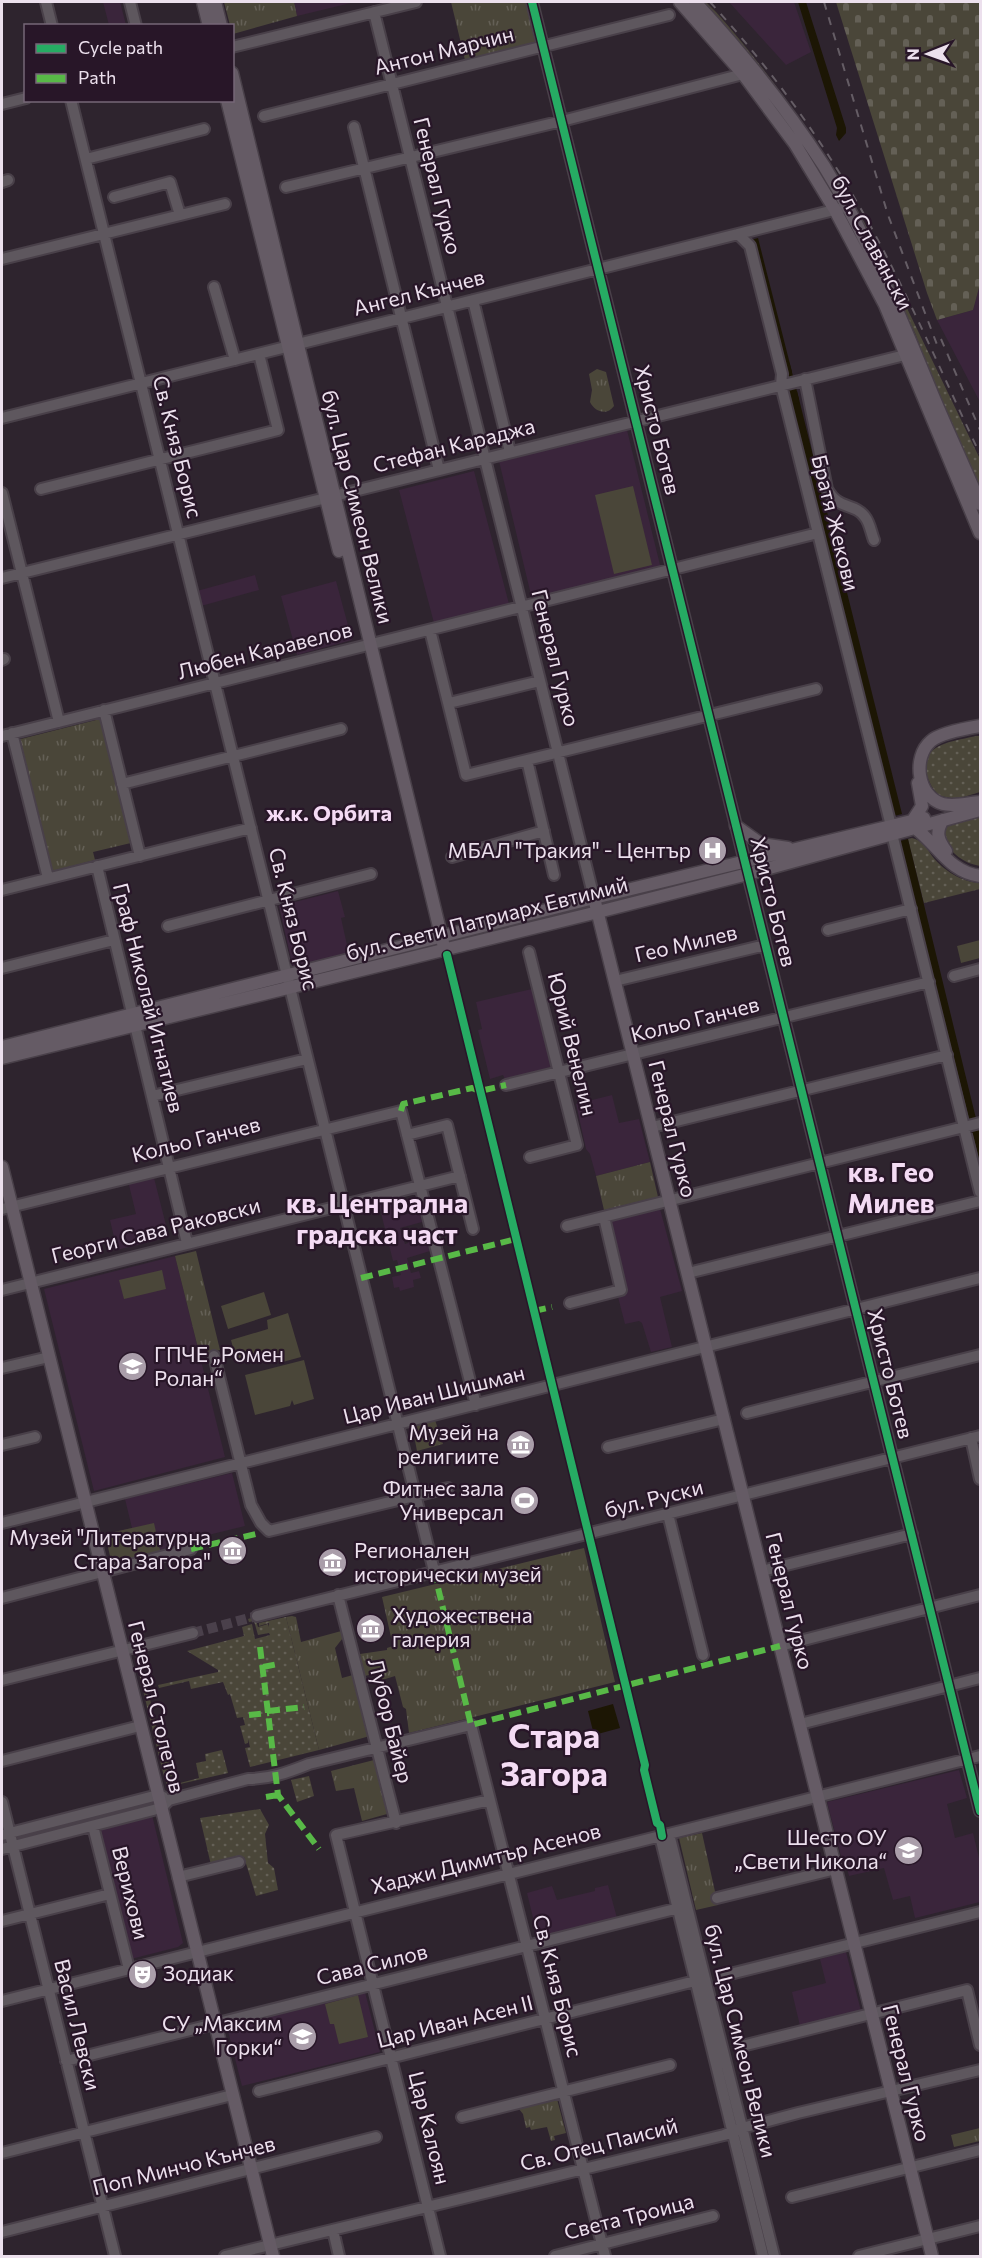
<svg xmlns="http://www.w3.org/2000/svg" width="982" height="2258" font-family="Commissioner,sans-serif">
	<defs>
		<pattern id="grass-dots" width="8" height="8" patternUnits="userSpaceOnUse" patternTransform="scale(1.5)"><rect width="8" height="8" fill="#4a4639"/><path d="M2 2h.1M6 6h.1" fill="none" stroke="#646056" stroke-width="1.8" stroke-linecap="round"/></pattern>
		<pattern id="cemetery-stones" width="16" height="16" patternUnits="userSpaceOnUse" patternTransform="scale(1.5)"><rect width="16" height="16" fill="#4a4639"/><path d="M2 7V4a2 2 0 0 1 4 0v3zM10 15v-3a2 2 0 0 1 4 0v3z" fill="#646056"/></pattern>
		<pattern id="park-tufts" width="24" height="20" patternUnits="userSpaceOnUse" patternTransform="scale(1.5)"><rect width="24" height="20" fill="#4a4639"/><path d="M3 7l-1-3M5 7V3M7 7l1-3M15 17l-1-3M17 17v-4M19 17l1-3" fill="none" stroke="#646056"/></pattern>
	</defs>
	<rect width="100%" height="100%" fill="#2e242e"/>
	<!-- built -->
	<path fill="#3a253b" d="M103,2H120L126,25H109Z
		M294,2H355L297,16Z
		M729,2H794L811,52L786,65Z
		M980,284V402L937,320L973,310Z
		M627,430L661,569L532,599L499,461Z
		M474,471L509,604L434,623L399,490Z
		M255,575L259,590L201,606L197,591Z
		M336,581L352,640L297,655L281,596Z
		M338,891L345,917L341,918L349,954L293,968L279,906Z
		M532,989L551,1067L505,1079L503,1075L490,1079L478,1030L482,1029L476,1002Z
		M612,1095L619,1123L639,1119L650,1162L596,1176L590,1154L586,1149L576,1104Z
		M153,1174L169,1237L117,1250L110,1220L136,1214L128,1181Z
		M392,1197L398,1216L419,1211L422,1222L400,1228L405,1244L408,1243L407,1238L425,1234L430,1251L407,1258L411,1273L419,1271L421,1278L413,1280L414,1287L400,1291L399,1287L394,1288L392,1277L401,1275L397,1260L393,1261L378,1201Z
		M660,1209L682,1291L660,1297L672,1347L651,1352L642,1323L639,1321L625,1324L618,1297L624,1294L607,1222Z
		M175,1256L225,1457L94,1491L44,1289Z
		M232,1473L245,1526L200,1537L189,1540L190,1546L161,1554L105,1534L132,1528L125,1499Z
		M959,1770L967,1798L947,1804L955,1838L973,1833L980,1862V1902L915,1918L910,1896L893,1900L884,1868L849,1876L846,1864H843L827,1802Z
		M152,1815L183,1943L178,1947L131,1959L97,1829Z
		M608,1885L617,1918L538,1938L527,1893L552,1886L557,1900L595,1891V1888Z
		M846,1952L861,2011L800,2026L792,1992L826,1983L820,1959Z
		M365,1992L380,2052L242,2086L227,2027Z"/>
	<!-- grass -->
	<path fill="url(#grass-dots)" d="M701,2H706L716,12C777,81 827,155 872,236L980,459V491L948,420L915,333L869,239Z
		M976,736H980V792L957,799L940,796C932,789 929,782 926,772C920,743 956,741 976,736Z
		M980,817V866C963,863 952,854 943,839L945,827Z
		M912,838C923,841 926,847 932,856C944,871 962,882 980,883V889L924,903L908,839Z
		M255,1617L258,1627L268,1624L269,1627V1623L259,1626V1623L286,1617L319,1750L250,1767L245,1748L250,1747L248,1739V1743L245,1744L240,1726L245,1725L243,1717L237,1718L230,1694L228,1695L223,1682L191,1689L189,1681L159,1688L158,1685L218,1672V1670L187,1651L244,1636L242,1627L252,1624L255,1639L270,1635L269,1633L258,1635L254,1621L249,1622L248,1619Z
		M142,1655L144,1661L138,1662L144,1688L150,1687L151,1690L148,1691L159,1737L165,1736L173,1770L171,1771L172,1776L164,1777L135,1657Z
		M222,1750L228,1773L167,1787L166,1782L174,1779L176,1784L199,1778L196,1763L206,1761L205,1754Z
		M309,1776L314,1796L297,1802L291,1780Z
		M260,1809L269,1825L265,1834L268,1863L274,1868L278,1890L256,1896L244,1857L211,1865L200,1818Z"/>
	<!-- cemetery -->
	<path fill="url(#cemetery-stones)" d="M836,2H980V284L973,310L937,320L927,293Z"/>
	<!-- park -->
	<path fill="url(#park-tufts)" d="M224,2H294L297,16L233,34L232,26L230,25Z
		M451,2H529L539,42L465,60Z
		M597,369L606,372L614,406C607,416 595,412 590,402L592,390L589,374Z
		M104,718L135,842L93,852L95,860L49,872L17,740Z
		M650,1162L658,1197L604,1210L596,1176Z
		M196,1251L220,1350L200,1356L175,1256Z
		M435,1420L443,1444L417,1451L412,1425Z
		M584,1548L615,1682L409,1733L406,1709L403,1707L395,1676L382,1680L380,1672L365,1676L360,1654L387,1650V1648L393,1646L382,1597Z
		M292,1616L296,1617L301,1642L345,1630L346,1634L335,1648L342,1678L353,1675L370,1736L319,1750L286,1617Z
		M374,1760L387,1814L362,1821L354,1788L336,1791L331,1771Z
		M158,1795L161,1808L2,1849V1835Z
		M702,1833L718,1905L696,1910L679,1838Z
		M557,2099L566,2133L554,2136L555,2140L551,2141L547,2127L531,2130L530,2127L526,2128L523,2114L519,2109Z
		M980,2128V2141L954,2147L951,2135Z"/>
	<!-- pitch -->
	<path fill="#4a4639" d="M633,486L652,565L614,574L595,495Z
		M980,940V958L961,963L957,946Z
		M162,1270L166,1289L124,1299L119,1280Z
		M264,1292L271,1315L228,1329L221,1306Z
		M288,1313L301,1357L279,1363L274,1349L236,1359L231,1340L268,1329L267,1320Z
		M304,1360L314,1399L294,1405L292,1400L290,1406L255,1415L245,1375Z
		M154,1523L161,1554L112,1565L105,1534Z
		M358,1995L368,2037L339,2044L334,2024H330L325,2004Z"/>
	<!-- water -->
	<path fill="#1c1604" d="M798,2H806L846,128V133L839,141L836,135L837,128Z
		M758,238L792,372L785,373L751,240Z
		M797,391L902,814L894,816L789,393Z
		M908,839L980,1135V1163L900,841Z
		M613,1704L620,1728L594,1735L588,1711Z"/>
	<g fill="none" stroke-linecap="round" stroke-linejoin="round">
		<!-- canal -->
		<path stroke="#1c1604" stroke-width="8" d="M786,365L795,400"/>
		<!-- minor-tunnel -->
		<path stroke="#4a404b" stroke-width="10" stroke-dasharray="10 5" stroke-linecap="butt" d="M193,1633L257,1616"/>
		<defs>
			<path id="minor" d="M46,2L52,26
				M130,2L136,26
				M532,2L980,1811
				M374,12L594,898
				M232,47L416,2
				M71,100L434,1571
				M2,104L26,98
				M264,116L669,15
				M354,127L439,470
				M86,159L204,129
				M2,182L8,180
				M286,187L562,121L743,74
				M114,197L170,182L180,215
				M738,234L750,246L782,374L781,385L891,826
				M2,259L225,204
				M214,287L235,360
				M473,300L510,452
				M805,379L827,489C839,511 854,502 865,517C870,523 871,533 874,540
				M2,418L842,208
				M41,489L278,430L259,354
				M2,493L59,722
				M2,578L913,353
				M430,630L466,775L816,689
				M2,660L4,659
				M449,703L540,681
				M104,710L140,856
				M12,733L48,878
				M2,736L818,533
				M527,760L554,875
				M122,784L341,729
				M892,834L980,1192
				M452,857L544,831
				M97,866L187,1243
				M2,890L251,828
				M168,926L371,874
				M828,930L911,909
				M529,952L577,1145L530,1157
				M2,968L114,940
				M954,976L980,969
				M615,981L765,945
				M506,1085L929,982
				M152,1096L307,1059
				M652,1127L947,1055
				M407,1135L447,1125L473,1229
				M2,1209L401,1111L476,1405
				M567,1226L980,1123
				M688,1273L980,1201
				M2,1290L460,1176
				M570,1303L621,1290L604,1217
				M214,1356L251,1505L261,1523L269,1531L448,1488
				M2,1368L49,1357
				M747,1413L980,1355
				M971,1438L980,1479
				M2,1445L35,1437
				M608,1447L724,1419
				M668,1514L703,1655
				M2,1523L980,1278
				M762,1571L912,1534
				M338,1595L396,1823
				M2,1598L191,1549
				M257,1616L980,1436
				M780,1646L980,1595
				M2,1680L193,1633
				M800,1724L980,1678
				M2,1761L140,1726
				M2,1802L115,2256
				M93,1826L129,1969
				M669,1834L774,2256
				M2,1835L158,1795L163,1797
				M660,1836L763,2256
				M2,1849L161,1808L169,1800L248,1779C270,1779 289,1772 309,1764L471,1725L605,2256
				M178,1877L239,1862
				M717,1898L836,1869
				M2,1921L110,1894
				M726,1975L980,1912
				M2,2001L980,1756
				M742,2046L967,1990L980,2045
				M66,2061L687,1906
				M259,2091L695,1981
				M462,2117L670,2065
				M2,2153L232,2095
				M792,2197L980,2150
				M333,2230L339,2256
				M2,2232L376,2137
				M225,2256L724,2135L742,2128L798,2113L980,2070
				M440,2256L336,1835L490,1800
				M555,2256L713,2216
				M859,2256L980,2226"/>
			<path id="major" d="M203,2L209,26
				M215,2L221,26
				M680,2L743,74L795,144L835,210L885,305L980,533
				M695,2C742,53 786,107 824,166C869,239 901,318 933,396C948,432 965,468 980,504
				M232,73L443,943
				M227,100L339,551
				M980,726C968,728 940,733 931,741C912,757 917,797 943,804C954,807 969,803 980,802
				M913,820L922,806L918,783
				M943,820C935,832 938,840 946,851
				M736,826L761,844L788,848
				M915,828C938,845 949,872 980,876
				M594,898L932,2256
				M2,1047L594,898L924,818
				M2,1058L598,912L748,874L980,810
				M2,1167L273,2256"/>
		</defs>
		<!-- minor casing -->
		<use href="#minor" stroke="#494049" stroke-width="14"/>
		<!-- major casing -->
		<use href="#major" stroke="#494049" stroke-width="15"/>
		<!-- minor -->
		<use href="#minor" stroke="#5e575e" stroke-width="10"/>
		<!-- major -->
		<use href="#major" stroke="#655b65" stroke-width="12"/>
		<!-- rail -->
		<path stroke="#655d65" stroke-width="2" stroke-dasharray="8 8" stroke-linecap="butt" d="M710,2C763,60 811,124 851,192C900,274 939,368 980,454
			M824,2L888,215L939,350
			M941,339L980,430"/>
		<!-- quiet -->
		<path stroke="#58b947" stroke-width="6" stroke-dasharray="12 6" stroke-linecap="butt" d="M401,1111L403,1104L472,1088L480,1091L506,1085
			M361,1278L516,1239
			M534,1311L552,1307
			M191,1549L260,1533
			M434,1571L471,1725L780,1646
			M260,1647L278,1795L319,1849
			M263,1667L278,1664
			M268,1711L304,1707
			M249,1715L269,1713
			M266,1797L278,1795"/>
		<defs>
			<path id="cycleway" d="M532,2L980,1811
				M447,955L645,1765L644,1770L657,1823L660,1825L662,1836"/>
		</defs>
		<!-- cycleway casing -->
		<use href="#cycleway" stroke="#281628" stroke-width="11"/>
		<!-- cycleway -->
		<use href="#cycleway" stroke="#26ab63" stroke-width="8"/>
	</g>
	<!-- icons -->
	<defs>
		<symbol id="hospital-disc" viewBox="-11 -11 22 22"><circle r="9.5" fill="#aa9eaa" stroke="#281628"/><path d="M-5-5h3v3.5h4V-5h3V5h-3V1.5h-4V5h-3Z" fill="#fff"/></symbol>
		<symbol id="school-disc" viewBox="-11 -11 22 22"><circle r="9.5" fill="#aa9eaa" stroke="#281628"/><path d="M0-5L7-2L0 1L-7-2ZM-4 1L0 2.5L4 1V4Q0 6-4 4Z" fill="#fff"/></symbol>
		<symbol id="museum-disc" viewBox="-11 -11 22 22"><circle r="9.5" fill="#aa9eaa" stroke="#281628"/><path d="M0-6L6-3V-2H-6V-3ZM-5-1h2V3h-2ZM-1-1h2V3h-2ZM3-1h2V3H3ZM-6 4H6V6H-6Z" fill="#fff"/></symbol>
		<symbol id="stadium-disc" viewBox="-11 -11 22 22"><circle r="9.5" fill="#aa9eaa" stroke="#281628"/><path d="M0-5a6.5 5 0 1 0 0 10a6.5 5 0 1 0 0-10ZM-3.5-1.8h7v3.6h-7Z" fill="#fff"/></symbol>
		<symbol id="theatre-disc" viewBox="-11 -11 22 22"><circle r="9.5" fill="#aa9eaa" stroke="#281628"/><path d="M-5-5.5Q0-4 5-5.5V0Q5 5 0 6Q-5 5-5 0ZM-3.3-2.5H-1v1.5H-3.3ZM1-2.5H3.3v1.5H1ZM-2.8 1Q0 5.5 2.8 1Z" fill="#fff"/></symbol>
	</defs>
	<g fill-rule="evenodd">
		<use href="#hospital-disc" x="696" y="834" width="33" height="33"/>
		<use href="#school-disc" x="116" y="1350" width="33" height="33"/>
		<use href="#museum-disc" x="504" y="1428" width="33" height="33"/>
		<use href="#stadium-disc" x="508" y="1484" width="33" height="33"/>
		<use href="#museum-disc" x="216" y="1534" width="33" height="33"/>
		<use href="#museum-disc" x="316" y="1546" width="33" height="33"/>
		<use href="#museum-disc" x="354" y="1612" width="33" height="33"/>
		<use href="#school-disc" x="892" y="1834" width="33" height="33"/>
		<use href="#theatre-disc" x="126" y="1958" width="33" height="33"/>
		<use href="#school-disc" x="286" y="2020" width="33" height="33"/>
	</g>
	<g text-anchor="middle" stroke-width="4.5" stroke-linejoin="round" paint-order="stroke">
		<!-- street labels -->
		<g font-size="21" fill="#ece0ed" stroke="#281628">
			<text transform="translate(444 51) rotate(-14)" y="7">Антон Марчин</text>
			<text transform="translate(437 186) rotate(76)" y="7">Генерал Гурко</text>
			<text transform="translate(872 243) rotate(62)" y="7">бул. Славянски</text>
			<text transform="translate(419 293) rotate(-14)" y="7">Ангел Кънчев</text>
			<text transform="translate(657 430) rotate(76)" y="7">Христо Ботев</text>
			<text transform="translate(454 446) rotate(-14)" y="7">Стефан Караджа</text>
			<text transform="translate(177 447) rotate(76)" y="7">Св. Княз Борис</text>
			<text transform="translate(357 507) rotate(76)" y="7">бул. Цар Симеон Велики</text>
			<text transform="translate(835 523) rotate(76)" y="7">Братя Жекови</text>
			<text transform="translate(265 651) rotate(-14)" y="7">Любен Каравелов</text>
			<text transform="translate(555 658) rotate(76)" y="7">Генерал Гурко</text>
			<text transform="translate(773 902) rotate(76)" y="7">Христо Ботев</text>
			<text transform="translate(293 919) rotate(76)" y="7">Св. Княз Борис</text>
			<text transform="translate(487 919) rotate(-14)" y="7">бул. Свети Патриарх Евтимий</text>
			<text transform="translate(686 944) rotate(-13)" y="7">Гео Милев</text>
			<text transform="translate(148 998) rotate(76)" y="7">Граф Николай Игнатиев</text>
			<text transform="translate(695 1020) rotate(-14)" y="7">Кольо Ганчев</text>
			<text transform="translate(572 1044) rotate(76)" y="7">Юрий Венелин</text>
			<text transform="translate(672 1129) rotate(76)" y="7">Генерал Гурко</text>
			<text transform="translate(196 1140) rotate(-14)" y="7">Кольо Ганчев</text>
			<text transform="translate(156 1231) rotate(-14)" y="7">Георги Сава Раковски</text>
			<text transform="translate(890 1374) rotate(76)" y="7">Христо Ботев</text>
			<text transform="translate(434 1395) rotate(-14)" y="7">Цар Иван Шишман</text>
			<text transform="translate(654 1499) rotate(-14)" y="7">бул. Руски</text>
			<text transform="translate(789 1601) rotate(76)" y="7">Генерал Гурко</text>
			<text transform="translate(156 1707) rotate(76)" y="7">Генерал Столетов</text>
			<text transform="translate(390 1721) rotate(76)" y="7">Лубор Байер</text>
			<text transform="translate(486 1859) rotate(-14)" y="7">Хаджи Димитър Асенов</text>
			<text transform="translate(130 1893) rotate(76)" y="7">Верихови</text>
			<text transform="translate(372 1965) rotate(-14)" y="7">Сава Силов</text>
			<text transform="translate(557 1986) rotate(76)" y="7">Св. Княз Борис</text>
			<text transform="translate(455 2022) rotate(-14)" y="7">Цар Иван Асен II</text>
			<text transform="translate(77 2025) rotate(76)" y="7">Васил Левски</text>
			<text transform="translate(740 2041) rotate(76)" y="7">бул. Цар Симеон Велики</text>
			<text transform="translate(906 2073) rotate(76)" y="7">Генерал Гурко</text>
			<text transform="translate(429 2128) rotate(76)" y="7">Цар Калоян</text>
			<text transform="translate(599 2145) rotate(-14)" y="7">Св. Отец Паисий</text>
			<text transform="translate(184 2166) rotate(-14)" y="7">Поп Минчо Кънчев</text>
			<text transform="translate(629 2217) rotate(-14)" y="7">Света Троица</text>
		</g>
		<!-- poi labels -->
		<g font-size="21" fill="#ece0ed" stroke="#281628" text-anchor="end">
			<text x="691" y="858">МБАЛ "Тракия" - Център</text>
			<text x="154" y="1362" text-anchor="start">ГПЧЕ „Ромен<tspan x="154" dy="24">Ролан“</tspan></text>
			<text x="499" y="1440">Музей на<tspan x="499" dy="24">религиите</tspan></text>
			<text x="504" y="1496">Фитнес зала<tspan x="504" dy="24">Универсал</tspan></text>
			<text x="211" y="1545">Музей "Литературна<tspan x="211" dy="24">Стара Загора"</tspan></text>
			<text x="354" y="1558" text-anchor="start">Регионален<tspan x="354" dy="24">исторически музей</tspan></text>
			<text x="392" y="1623" text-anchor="start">Художествена<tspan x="392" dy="24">галерия</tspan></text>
			<text x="887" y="1845">Шесто ОУ<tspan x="887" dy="24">„Свети Никола“</tspan></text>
			<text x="163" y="1981" text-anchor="start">Зодиак</text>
			<text x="282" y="2031">СУ „Максим<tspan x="282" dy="24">Горки“</tspan></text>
		</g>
		<!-- neighbourhood labels -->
		<g font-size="22" font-weight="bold" fill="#f4dbf4" stroke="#281628">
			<text x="329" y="821">ж.к. Орбита</text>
		</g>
		<!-- district labels -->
		<g font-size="27" font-weight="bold" fill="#f4dbf4" stroke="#281628">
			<text x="891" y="1182">кв. Гео<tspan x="891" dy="31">Милев</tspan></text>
			<text x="377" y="1213">кв. Централна<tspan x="377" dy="31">градска част</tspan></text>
		</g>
		<!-- town labels -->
		<g font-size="33" font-weight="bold" fill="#f4dbf4" stroke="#281628">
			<text x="554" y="1748">Стара<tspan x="554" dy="38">Загора</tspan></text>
		</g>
	</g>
	<!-- border -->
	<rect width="982" height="2258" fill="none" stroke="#ece0ed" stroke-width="6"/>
	<!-- legend -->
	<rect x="24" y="24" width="210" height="78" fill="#281628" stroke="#766777" stroke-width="1.5"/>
	<rect x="36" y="44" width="30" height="9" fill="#26ab63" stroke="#766777" stroke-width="1.5"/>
	<text x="78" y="54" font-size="18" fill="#ece0ed">Cycle path</text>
	<rect x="36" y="74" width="30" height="9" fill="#58b947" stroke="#766777" stroke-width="1.5"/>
	<text x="78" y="84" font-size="18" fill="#ece0ed">Path</text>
	<!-- north arrow -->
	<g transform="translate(928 54) rotate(269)" stroke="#281628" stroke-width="4.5" paint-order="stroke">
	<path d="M0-4.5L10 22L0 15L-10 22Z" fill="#ece0ed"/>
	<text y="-9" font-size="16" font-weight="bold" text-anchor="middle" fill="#ece0ed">N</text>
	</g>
</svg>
